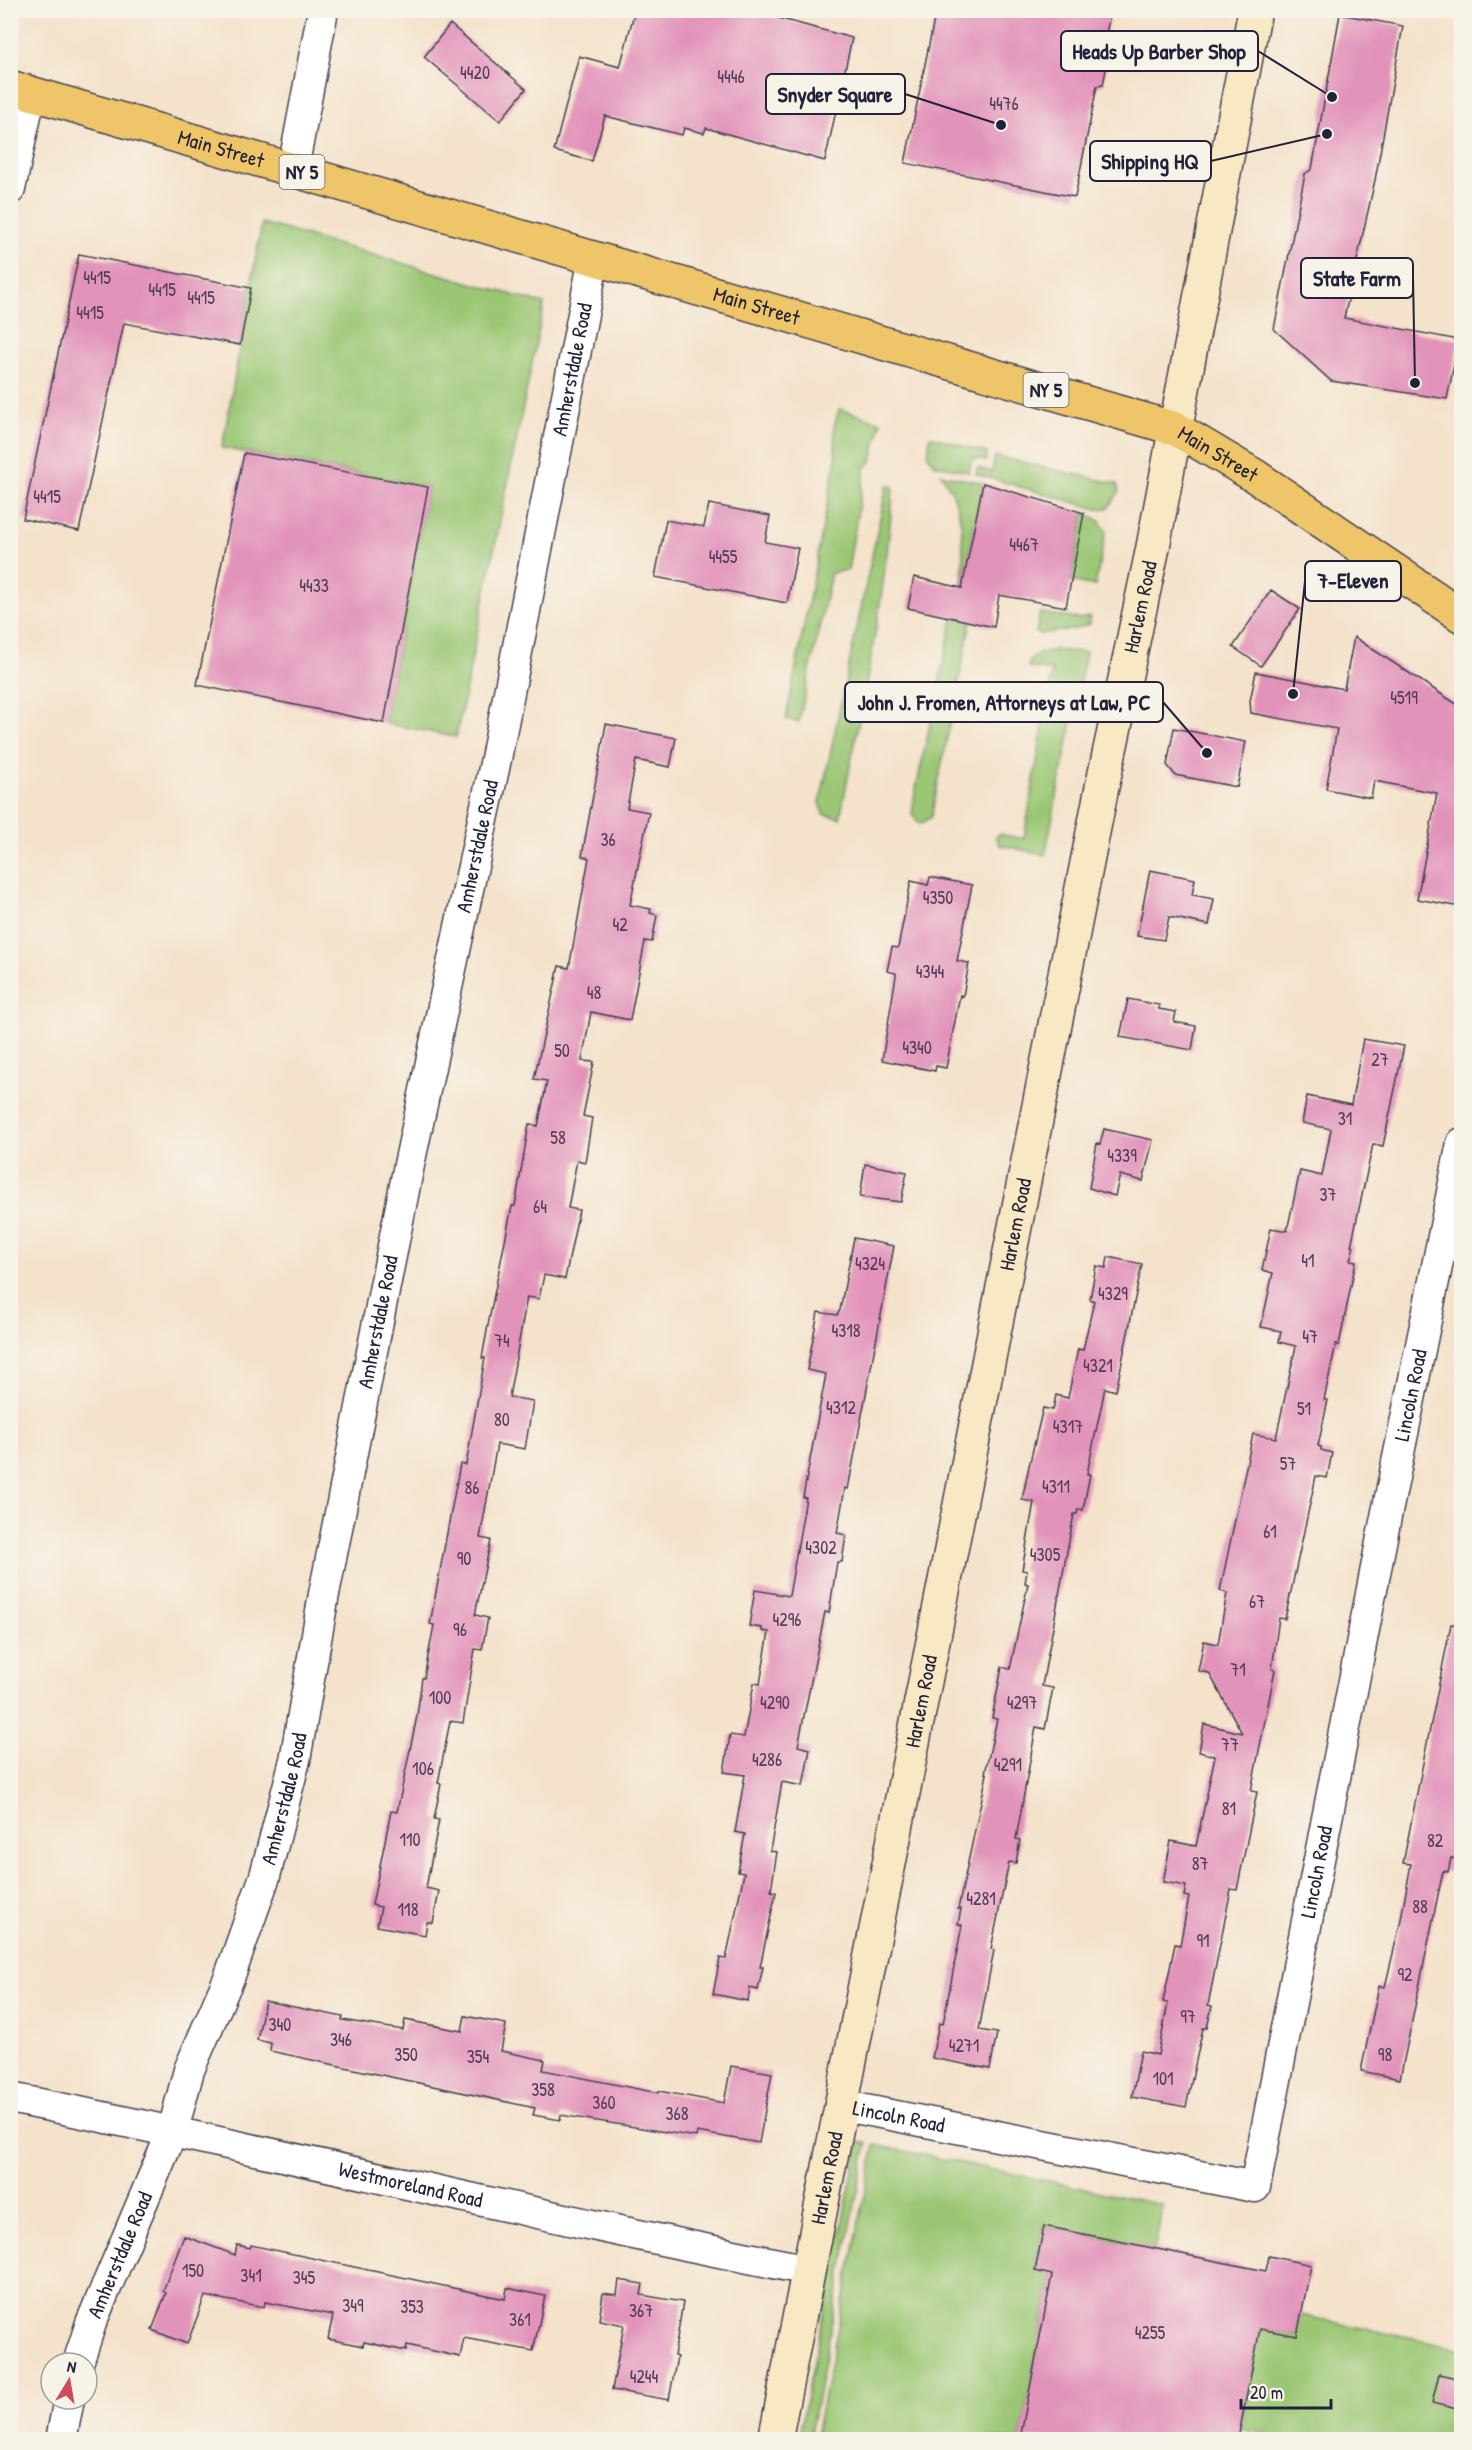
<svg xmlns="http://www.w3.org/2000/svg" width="1472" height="2450" font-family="'Patrick Hand',sans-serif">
	<rect width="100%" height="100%" fill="#f7f3e8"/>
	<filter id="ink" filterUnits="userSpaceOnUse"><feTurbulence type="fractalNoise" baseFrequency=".0167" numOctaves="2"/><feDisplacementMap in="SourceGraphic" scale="12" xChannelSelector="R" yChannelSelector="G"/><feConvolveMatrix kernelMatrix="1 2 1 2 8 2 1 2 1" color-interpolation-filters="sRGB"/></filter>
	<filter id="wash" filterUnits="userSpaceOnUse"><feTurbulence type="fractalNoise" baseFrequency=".008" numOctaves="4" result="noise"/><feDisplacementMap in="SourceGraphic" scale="24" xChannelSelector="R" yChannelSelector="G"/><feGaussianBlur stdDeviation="1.35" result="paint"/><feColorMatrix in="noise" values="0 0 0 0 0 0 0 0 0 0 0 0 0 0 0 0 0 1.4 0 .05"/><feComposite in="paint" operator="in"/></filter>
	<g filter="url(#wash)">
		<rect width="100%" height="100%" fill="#f4e2ca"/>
		<!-- green -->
		<path fill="#9bc774" stroke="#5e7458" stroke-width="1.5" d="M262,223L544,304L456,737L384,723L428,487L222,448Z
			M839,409L881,422L872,460L865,468L848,570L831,573L799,722L786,719L836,459L834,427Z
			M930,436L987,453L986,461L972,458L969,472L934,464L928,455Z
			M995,456L1117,484L1119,492L1108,508L1097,509L976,474L978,468L992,472Z
			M941,474L983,483L962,588C963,558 965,527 955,499C952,490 946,482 941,474Z
			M887,485L893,487C886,599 861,708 840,818L823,814L820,802Z
			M1084,513L1099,520L1106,531L1095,586L1071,581Z
			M1040,613L1079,619L1090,617V624L1076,629L1039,634L1036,632Z
			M953,618L971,621L931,817L920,824L912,815L914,798Z
			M1055,650L1086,652L1045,855L1000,845L996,837L999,834L1024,839L1052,671L1028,667L1030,660L1039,653Z
			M859,2142L867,2143L809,2439H798Z
			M875,2145L1163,2205L1155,2248L1044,2226L1035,2271L1052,2275L1020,2439L815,2440Z
			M1301,2315L1461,2349V2439L1271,2440V2435L1240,2429L1260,2329L1296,2336Z"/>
		<g id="blocks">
			<!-- building -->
			<path fill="#e293ba" d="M635,10H749L852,38L825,161L706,128L704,133L684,128L682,135L605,116L592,161L554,151L579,56L620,67Z
				M936,10H1111L1104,43L1111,44L1103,85L1097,86L1075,197L905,163Z
				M1340,14L1403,26L1375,180L1344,318L1459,340L1447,399L1331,381L1274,329L1305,174L1312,169Z
				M450,24L526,89L500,121L424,57Z
				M79,254L251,288L240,345L124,323L79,531L23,519Z
				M244,453L428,487L384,723L197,685Z
				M983,483L1084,513L1066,607L999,595L994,627L908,608L914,577L962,588Z
				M709,504L770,516L765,542L798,548L787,603L655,577L666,520L704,527Z
				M1271,590L1300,609L1261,666L1233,647Z
				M1354,637L1461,707V907L1417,899L1437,793L1374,781L1371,798L1326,789L1337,729L1251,713L1250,701L1256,672L1344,689Z
				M606,724L676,738L670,767L636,760L627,808L649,812L630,905L651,909L650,913L657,915L652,942L645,941L630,1020L591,1012L582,1061L594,1062L583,1116L592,1118L585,1162L577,1160L568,1208L579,1210L565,1279L544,1275L539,1299L527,1297L509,1397L533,1401L525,1449L497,1444L480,1538L491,1540L475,1615L488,1618L482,1650L475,1649L463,1723L450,1721L438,1783L441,1784L434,1819L439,1820L426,1888L439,1891L433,1923L427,1922L425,1935L377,1926L381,1907L372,1905L391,1811L397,1812L417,1716L422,1678H424L434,1625L430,1624L460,1464L466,1465L485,1358H482L489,1320L512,1206H515L529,1124L538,1126L547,1081L534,1079L559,966L569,968L589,858L582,856Z
				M1174,728L1246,742L1237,787L1175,775L1167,765Z
				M1150,870L1195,879L1192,895L1214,899L1209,925L1169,917L1164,940L1137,936Z
				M930,877L972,885L957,961L969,963L963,996L960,995L946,1068L936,1066L935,1071L882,1060L896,976V973L887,971L892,947L898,948L911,881L928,885Z
				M1128,999L1159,1005V1009L1176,1012L1174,1022L1196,1026L1192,1050L1120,1037Z
				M1363,1039L1404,1046L1383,1146L1373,1144L1351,1246H1354L1350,1260L1356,1261L1339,1345L1336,1344L1324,1400H1328L1318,1446L1321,1447V1450L1332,1453L1327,1478L1316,1476L1285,1619L1279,1618L1272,1669L1275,1670L1251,1791L1257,1792L1237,1890L1231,1889L1208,2005L1212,2006L1207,2028H1203L1186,2107L1132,2097L1141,2051L1158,2055L1168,2003L1163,2002L1175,1944L1180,1945L1189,1897L1184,1896L1186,1886L1163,1882L1171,1841L1196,1846L1215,1756L1199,1752L1204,1724L1242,1733L1209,1673L1198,1671L1204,1641L1218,1644L1227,1593L1220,1591L1253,1434L1276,1438L1296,1346L1279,1342L1281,1331L1261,1327L1273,1273L1262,1270L1271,1228L1287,1231L1300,1171L1322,1176L1331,1129L1302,1123L1307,1096L1351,1105Z
				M1104,1129L1153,1140L1143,1181L1120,1175L1115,1196L1089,1188L1097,1143L1100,1144Z
				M865,1164L907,1172L901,1202L860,1197Z
				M854,1238L894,1246L848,1489L845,1488L837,1533L846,1535L842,1562H837L829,1613L825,1612L798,1746L810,1749L803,1786L782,1782L770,1851L777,1852L771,1891L776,1892L760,1967H763L758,1990L750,1988L748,2001L713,1994L720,1958L726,1959L744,1873L738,1872L745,1834L735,1832L745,1775L724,1772L730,1735L744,1737L754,1683L760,1684L769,1632L762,1631V1628L749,1626L755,1590L789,1596L806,1498L803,1497L826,1374L807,1370L818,1312L837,1315L840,1310Z
				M1108,1257L1142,1264L1116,1391L1105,1388L1087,1474H1090L1083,1510L1078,1509L1077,1514H1074L1042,1686L1053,1688L1045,1729L1036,1727L1016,1839L1020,1840L1016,1863L1009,1862L991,1949L994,1950L979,2030L997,2033L990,2069L932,2058L939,2023L943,2024L962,1925L958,1924L961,1909H958L987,1774L985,1773L997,1719L992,1718L1002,1667L1010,1669L1028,1584L1025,1583L1027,1571L1022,1570L1034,1502L1022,1500L1029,1466L1043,1408L1053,1410L1056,1395L1068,1398L1078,1349L1083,1350L1094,1301L1090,1299L1096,1266L1106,1268Z
				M1451,1624L1461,1625V1860L1451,1858L1448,1872L1443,1871L1400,2079L1361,2071L1379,1986L1385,1987L1400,1924L1411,1864L1403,1863Z
				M265,2001L343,2017L342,2020L403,2030L405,2020L462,2031L465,2016L506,2024L501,2051L545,2060L543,2070L658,2093L659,2091L724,2103L731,2066L772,2073L759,2143L697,2132L696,2137L561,2115L560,2120L533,2115L535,2108L270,2051L271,2043L257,2040Z
				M1044,2226L1266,2271L1269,2256L1311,2265L1297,2336L1260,2329L1238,2439H1020L1052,2275L1035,2271Z
				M184,2236L235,2255L237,2245L250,2248L251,2245L505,2299L507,2288L545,2296L533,2351L464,2338L460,2357L407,2345L406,2351L364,2342L363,2346L328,2339L333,2315L265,2302L264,2307L205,2296L187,2344L152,2330L166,2293L163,2291Z
				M619,2280L643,2284L641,2295L683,2302L674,2356L677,2357L669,2400L612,2390L624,2325L599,2320L603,2293L617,2295Z
				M1439,2374L1461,2379V2410L1432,2403Z"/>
		</g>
	</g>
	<g filter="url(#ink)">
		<use href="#blocks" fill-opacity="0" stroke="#423f50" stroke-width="1.5"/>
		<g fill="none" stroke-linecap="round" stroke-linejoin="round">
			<defs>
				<g id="street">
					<path d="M293,169L323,10"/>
					<path d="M10,189L31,92"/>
					<path id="s1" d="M10,2098C277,2151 541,2218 809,2270"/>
					<path id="s2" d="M840,2105L1255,2187L1386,1517L1462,1143"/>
					<path id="s3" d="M78,2363L91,2323L173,2130L189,2070L229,1978L265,1876L295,1760L324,1594L409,1165L496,759L594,258"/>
					<path d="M61,2440L69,2399"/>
				</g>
				<g id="secondary">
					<path id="s4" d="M775,2440L1101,792L1152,552L1255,10"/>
				</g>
				<g id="primary">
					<path id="s5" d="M10,87L1176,429L1255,476L1462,616"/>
				</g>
			</defs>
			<!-- street casing -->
			<use href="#street" stroke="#423f50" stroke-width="33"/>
			<!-- secondary casing -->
			<use href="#secondary" stroke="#423f50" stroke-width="36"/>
			<!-- primary casing -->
			<use href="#primary" stroke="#423f50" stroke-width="36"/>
			<!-- street -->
			<use href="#street" stroke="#fff" stroke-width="30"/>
			<!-- secondary -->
			<use href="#secondary" stroke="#f8e8c3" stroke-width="33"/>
			<!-- primary -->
			<use href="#primary" stroke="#eec569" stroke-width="33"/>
		</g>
	</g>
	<g text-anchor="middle" stroke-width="6" stroke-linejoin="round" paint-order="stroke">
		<!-- number labels -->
		<g font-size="18" fill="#523e5b">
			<text x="475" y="79">4420</text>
			<text x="731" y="83">4446</text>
			<text x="1004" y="110">4476</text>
			<text x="97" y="284">4415</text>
			<text x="162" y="296">4415</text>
			<text x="201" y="304">4415</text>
			<text x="90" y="319">4415</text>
			<text x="47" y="503">4415</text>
			<text x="1024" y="551">4467</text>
			<text x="723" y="563">4455</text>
			<text x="314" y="592">4433</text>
			<text x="1404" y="704">4519</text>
			<text x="608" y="846">36</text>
			<text x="938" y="904">4350</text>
			<text x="620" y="931">42</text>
			<text x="930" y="978">4344</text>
			<text x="594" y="999">48</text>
			<text x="917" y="1054">4340</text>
			<text x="562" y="1057">50</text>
			<text x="1380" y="1066">27</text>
			<text x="1345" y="1125">31</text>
			<text x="558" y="1144">58</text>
			<text x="1122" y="1162">4339</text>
			<text x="1328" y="1201">37</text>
			<text x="540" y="1213">64</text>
			<text x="1308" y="1267">41</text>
			<text x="870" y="1270">4324</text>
			<text x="1113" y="1300">4329</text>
			<text x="846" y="1337">4318</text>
			<text x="1310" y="1343">47</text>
			<text x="502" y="1347">74</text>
			<text x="1098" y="1372">4321</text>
			<text x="841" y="1414">4312</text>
			<text x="1304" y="1415">51</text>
			<text x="502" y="1426">80</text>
			<text x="1068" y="1433">4317</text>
			<text x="1288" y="1470">57</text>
			<text x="1056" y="1493">4311</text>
			<text x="472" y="1494">86</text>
			<text x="1270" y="1538">61</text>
			<text x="821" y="1554">4302</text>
			<text x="1045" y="1561">4305</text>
			<text x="464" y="1565">90</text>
			<text x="1257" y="1608">67</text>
			<text x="787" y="1626">4296</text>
			<text x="460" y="1636">96</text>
			<text x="1238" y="1676">71</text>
			<text x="440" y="1704">100</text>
			<text x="775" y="1709">4290</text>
			<text x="1022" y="1709">4297</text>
			<text x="1230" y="1751">77</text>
			<text x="767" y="1766">4286</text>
			<text x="1008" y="1771">4291</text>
			<text x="423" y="1775">106</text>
			<text x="1229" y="1815">81</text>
			<text x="410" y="1846">110</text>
			<text x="1435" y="1847">82</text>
			<text x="1200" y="1870">87</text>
			<text x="981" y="1905">4281</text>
			<text x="1420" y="1913">88</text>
			<text x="408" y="1916">118</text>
			<text x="1203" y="1947">91</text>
			<text x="1405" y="1981">92</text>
			<text x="1188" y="2023">97</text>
			<text x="280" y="2031">340</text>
			<text x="341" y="2046">346</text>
			<text x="964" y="2052">4271</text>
			<text x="406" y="2061">350</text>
			<text x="1385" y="2061">98</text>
			<text x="478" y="2063">354</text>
			<text x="1163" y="2085">101</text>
			<text x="543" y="2096">358</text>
			<text x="604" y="2109">360</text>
			<text x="677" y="2120">368</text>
			<text x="193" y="2277">150</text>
			<text x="251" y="2282">341</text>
			<text x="304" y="2284">345</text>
			<text x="353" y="2312">349</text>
			<text x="412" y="2313">353</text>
			<text x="641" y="2317">367</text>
			<text x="520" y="2326">361</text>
			<text x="1150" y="2339">4255</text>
			<text x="644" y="2383">4244</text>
		</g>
		<!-- shield labels -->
		<g fill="#f7f3e8" stroke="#62616f" stroke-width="1.5">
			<rect x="279.5" y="155" width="45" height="34" rx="4.5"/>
			<rect x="1023.5" y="373" width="45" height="34" rx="4.5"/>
		</g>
		<g font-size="20" font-weight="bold" fill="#22223b">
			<text x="302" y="179">NY 5</text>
			<text x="1046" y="397">NY 5</text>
		</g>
		<!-- street labels -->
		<g font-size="21" fill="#22223b" stroke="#f7f3e8">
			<text dy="7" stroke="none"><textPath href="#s5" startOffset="220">Main Street</textPath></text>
			<text dy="7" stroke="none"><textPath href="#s5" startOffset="778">Main Street</textPath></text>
			<text dy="7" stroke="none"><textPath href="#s3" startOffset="2060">Amherstdale Road</textPath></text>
			<text dy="7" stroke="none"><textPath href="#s5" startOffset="1264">Main Street</textPath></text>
			<text dy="7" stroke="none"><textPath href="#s4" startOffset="1869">Harlem Road</textPath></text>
			<text dy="7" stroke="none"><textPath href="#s3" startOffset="1574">Amherstdale Road</textPath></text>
			<text dy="7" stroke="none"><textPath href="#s4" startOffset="1239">Harlem Road</textPath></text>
			<text dy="7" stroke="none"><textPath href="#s3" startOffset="1088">Amherstdale Road</textPath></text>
			<text dy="7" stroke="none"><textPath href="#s2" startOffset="1230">Lincoln Road</textPath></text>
			<text dy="7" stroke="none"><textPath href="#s4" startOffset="753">Harlem Road</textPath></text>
			<text dy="7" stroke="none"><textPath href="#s3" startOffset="602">Amherstdale Road</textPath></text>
			<text dy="7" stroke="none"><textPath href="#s2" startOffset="744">Lincoln Road</textPath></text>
			<text dy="7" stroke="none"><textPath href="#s2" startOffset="60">Lincoln Road</textPath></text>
			<text dy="7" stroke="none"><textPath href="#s4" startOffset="267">Harlem Road</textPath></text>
			<text dy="7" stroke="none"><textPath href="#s1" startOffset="410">Westmoreland Road</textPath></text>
			<text dy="7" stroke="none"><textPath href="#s3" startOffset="116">Amherstdale Road</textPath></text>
		</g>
	</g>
	<!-- callouts -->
	<path fill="none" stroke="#22223b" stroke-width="2" d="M1332 97L1258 51M1001 125L905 94M1327 134L1211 161M1415 383L1413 278M1293 694L1305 581M1207 753L1163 702"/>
	<g fill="#22223b" stroke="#f7f3e8" stroke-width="2">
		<circle cx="1332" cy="97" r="6"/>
		<circle cx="1001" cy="125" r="6"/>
		<circle cx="1327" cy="134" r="6"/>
		<circle cx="1415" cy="383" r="6"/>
		<circle cx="1293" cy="694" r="6"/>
		<circle cx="1207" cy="753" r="6"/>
	</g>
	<g fill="#f7f3e8" stroke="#22223b" stroke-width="2">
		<rect x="1061" y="31" width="197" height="40" rx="6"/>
		<rect x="766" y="74" width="139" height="40" rx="6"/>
		<rect x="1090" y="141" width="121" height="40" rx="6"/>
		<rect x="1301" y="258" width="112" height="40" rx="6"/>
		<rect x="1305" y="561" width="96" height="40" rx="6"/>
		<rect x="845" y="682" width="318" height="40" rx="6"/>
	</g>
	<g font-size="22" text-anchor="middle" font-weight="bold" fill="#22223b">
		<text x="1159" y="59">Heads Up Barber Shop</text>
		<text x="835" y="102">Snyder Square</text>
		<text x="1150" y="169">Shipping HQ</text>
		<text x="1357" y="286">State Farm</text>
		<text x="1353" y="588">7-Eleven</text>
		<text x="1004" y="710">John J. Fromen, Attorneys at Law, PC</text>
	</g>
	<!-- margin -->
	<rect width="1472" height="2450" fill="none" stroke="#f7f3e8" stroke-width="36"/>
	<!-- north arrow -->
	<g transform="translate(69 2381) rotate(11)"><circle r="28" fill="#f7f3e8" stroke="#a29fa3" stroke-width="1.5"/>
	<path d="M0-4.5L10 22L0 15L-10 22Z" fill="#d1495b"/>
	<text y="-9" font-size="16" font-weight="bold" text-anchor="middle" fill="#22223b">N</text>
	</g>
	<!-- scale -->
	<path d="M1241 2399v9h90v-9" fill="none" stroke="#22223b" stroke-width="3"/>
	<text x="1250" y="2399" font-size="18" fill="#22223b" stroke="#f7f3e8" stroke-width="4.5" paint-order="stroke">20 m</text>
</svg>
